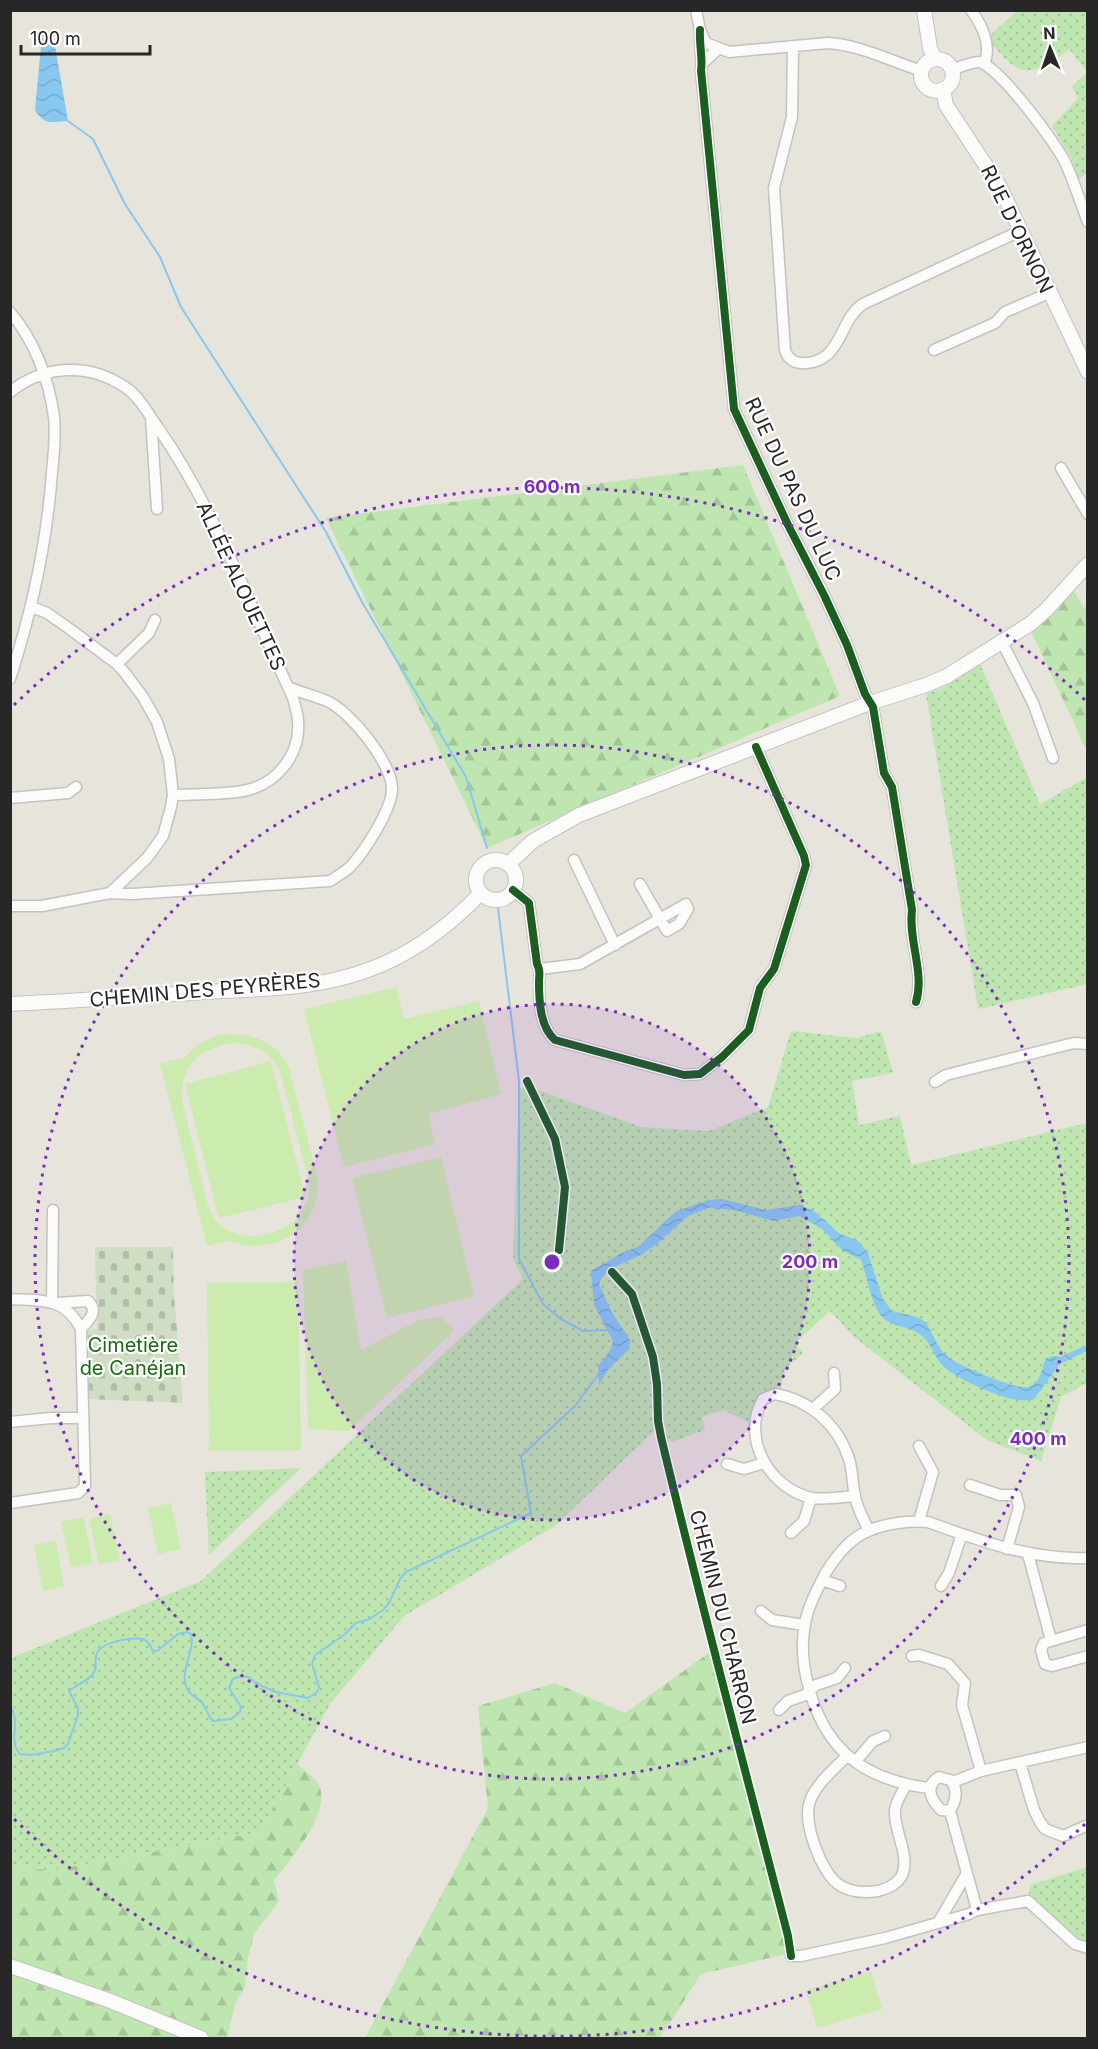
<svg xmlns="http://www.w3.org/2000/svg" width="1098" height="2049" font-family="Inter,sans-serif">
	<defs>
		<pattern id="forest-firs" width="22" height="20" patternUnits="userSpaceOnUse" patternTransform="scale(1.5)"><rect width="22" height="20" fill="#bfe6b1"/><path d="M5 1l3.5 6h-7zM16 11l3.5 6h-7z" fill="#a4c598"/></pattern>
		<pattern id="cemetery-stones" width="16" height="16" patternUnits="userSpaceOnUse" patternTransform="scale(1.5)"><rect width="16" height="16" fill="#cfddc2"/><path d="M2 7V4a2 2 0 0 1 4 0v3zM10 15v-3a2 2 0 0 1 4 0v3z" fill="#b2bea7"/></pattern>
		<pattern id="park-dots" width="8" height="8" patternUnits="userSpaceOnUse" patternTransform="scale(1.5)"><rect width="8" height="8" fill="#bfe6b1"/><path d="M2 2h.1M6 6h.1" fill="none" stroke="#a4c598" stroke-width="1.8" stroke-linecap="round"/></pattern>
		<pattern id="water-waves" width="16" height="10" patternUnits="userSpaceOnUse" patternTransform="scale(1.5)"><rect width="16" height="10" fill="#88c7f0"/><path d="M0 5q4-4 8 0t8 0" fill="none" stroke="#75abce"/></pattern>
	</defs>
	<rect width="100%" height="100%" fill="#e7e4dc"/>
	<!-- forest -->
	<path fill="url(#forest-firs)" d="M743,465L840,696L487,848L326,518Z
		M1073,590L1087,612V751L1031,631L1045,622Z
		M713,1650L791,1953L701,1974L660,2038H365L488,1808L478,1706L555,1683L625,1713Z
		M297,1764C304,1770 317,1779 320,1787C329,1818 290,1858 274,1881L279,1901L254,1934L248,1959L245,1987L236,2001L227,2038H11L10,1867L53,1870L260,1832Z"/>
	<!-- cemetery -->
	<path fill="url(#cemetery-stones)" d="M95,1247H173L174,1295L183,1403L88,1399V1331L97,1329Z"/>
	<!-- park -->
	<path fill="url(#park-dots)" d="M1017,11H1087V71L1069,49C1052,63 1031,80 1010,63C1001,56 997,47 986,39Z
		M1087,73V173L1078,180L1072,159L1052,126L1078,98L1072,86Z
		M980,664L1040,804L1087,777L1088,984L978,1009L926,694L944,687Z
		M791,1031L857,1038L881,1031L893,1073L852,1081L859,1125L900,1116L911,1165L1087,1123V1383L1061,1397L1041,1461L987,1440L854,1337L830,1311L795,1343L803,1353L784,1370L781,1392L768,1395L756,1422L750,1423L724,1410L702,1417L705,1430L674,1441L659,1443L655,1430L555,1526L404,1616L330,1704L260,1832L53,1870L11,1867V1658L201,1581L523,1279L513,1259L519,1088L538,1090L641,1127L709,1131L768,1107Z
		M301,1468L209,1555L205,1472Z
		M1087,1867V1948L1028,1901L1030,1885Z"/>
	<!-- pitch -->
	<path fill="#ccebae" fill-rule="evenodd" d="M396,987L404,1019L479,1001L501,1094L428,1114L435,1144L344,1167L304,1009Z
		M228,1034C255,1034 277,1042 289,1068L317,1175C322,1217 294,1246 252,1246C244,1246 237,1242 229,1241C222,1241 213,1245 207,1246L160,1063L184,1058L195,1046L215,1036ZM233,1043C254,1044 269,1051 280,1070C287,1097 294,1124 301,1152C304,1164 310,1179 309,1192C305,1229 253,1248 224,1228C216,1222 212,1214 208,1206L182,1101C180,1065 198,1049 233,1043Z
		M271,1061L305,1197L219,1218L185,1084Z
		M441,1157L474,1296L387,1318L352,1178Z
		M346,1261L361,1350L419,1320L440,1317L455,1330L349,1431L308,1429L303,1270Z
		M298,1282L301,1450L209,1451L207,1283Z
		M171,1503L181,1549L158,1554L148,1508Z
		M110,1514L120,1560L99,1564L89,1519Z
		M83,1517L93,1563L71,1567L61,1522Z
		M56,1541L64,1586L43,1591L34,1545Z
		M871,1971L882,2009L817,2028L806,1990Z"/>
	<!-- water -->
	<path fill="url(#water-waves)" d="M52,29L68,121C51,122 45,126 35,110L42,35Z
		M723,1199L765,1210L800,1205L814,1211L839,1233L858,1241L868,1253L882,1297L891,1310C901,1315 918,1314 925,1322C934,1333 936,1348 948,1357C957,1365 1019,1391 1029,1387C1040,1382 1042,1370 1045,1360L1052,1356L1060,1357L1087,1345V1351L1060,1364L1034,1399C1015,1407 959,1380 944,1367C935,1359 932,1345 923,1337C911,1324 889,1329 879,1313C870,1298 867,1277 861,1260L842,1250L821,1228L799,1216L773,1221L735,1210L708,1208L688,1216L658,1243L641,1255L617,1266L603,1275L599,1284L611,1311L630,1340L629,1349L607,1371L599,1385L598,1366L610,1351L613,1341L594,1305L591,1271L620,1254L639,1246L675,1212L708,1200Z"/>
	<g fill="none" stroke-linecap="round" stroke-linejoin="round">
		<!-- stream -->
		<path stroke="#88c7f0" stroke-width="2" d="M68,121L93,139L125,204L160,257L181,307L326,532L362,602L466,777L487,848
			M498,908L519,1081V1259L543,1304L561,1319L583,1331L609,1330L608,1328
			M10,1705C22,1725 7,1740 20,1754L31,1755L54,1751L64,1748L68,1744L78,1715V1708L69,1691C76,1685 86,1682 92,1675C99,1668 93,1660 97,1653C102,1642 134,1636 145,1640C149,1642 151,1647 153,1651H157L178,1634L187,1632L191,1634C196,1653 175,1675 190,1693C193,1696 198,1698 201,1702C207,1707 207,1716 213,1721L231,1719L240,1712L241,1707L229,1688L233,1679L241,1676L248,1677L262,1686L276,1692L308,1698L317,1692L319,1687L312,1664L315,1655L344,1635L356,1623L370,1619L383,1610L389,1603L400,1579L406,1572L531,1513L521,1456L575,1406L600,1372"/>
		<defs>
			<path id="minor" d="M696,10L700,30L706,43L729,52L828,43C861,45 890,61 922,71
				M971,10C982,25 992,46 984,64
				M700,30C699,42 703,61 701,70L734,409L788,525L824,595L847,645L865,694L873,707L884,773L892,787L912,910C908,940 925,973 916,1002
				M793,47L792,117L774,188L785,350C790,369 817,365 828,354C843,340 845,316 863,304L1020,231
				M702,64L719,48
				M952,70C960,67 971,62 979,62C998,65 1056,143 1065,162C1074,181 1080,202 1088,222
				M10,312C35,341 49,380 54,417C56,435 54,454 52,472C47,543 32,611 10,679
				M934,350L995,323L1005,312L1049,293
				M10,392C44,365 88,362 125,387C139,396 149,415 159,429C216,512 251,607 293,698C295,706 298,714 298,721C301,755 276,785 243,791C220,795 195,794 173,795
				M151,418L157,509
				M1061,468L1088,514
				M1002,642L1033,703L1053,758
				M117,664L149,633L155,620
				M10,798L68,793L76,787
				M574,860L615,945
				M513,890L529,903L537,964C541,971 539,975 539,982C539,1001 540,1027 555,1040L684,1075L700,1074L722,1057L749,1030L760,988L774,969L806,865L804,856L756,747
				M110,893L133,894L330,881C336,877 343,873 349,868C363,854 393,808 392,788C391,762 350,711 327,701C316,696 301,693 288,687
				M10,906H42L110,893L147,858L163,836L171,807L173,795L169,759L157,722L143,697L125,673L117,664L67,627L47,613L32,607
				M540,969L580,964L686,904L688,909L679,924L667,931L640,884
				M935,1082L946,1075L1074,1043L1088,1044
				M10,1299C42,1301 65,1297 81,1329L85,1486L78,1493L10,1503
				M52,1302L53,1210
				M57,1303L88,1301C99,1311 89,1320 81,1329
				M813,1409L835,1389L834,1373
				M10,1422L51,1418H82
				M727,1464L744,1469L764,1463
				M970,1485L1000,1495H1016L1019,1507L1007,1549
				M855,1496C841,1497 825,1500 812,1498C770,1489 740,1438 763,1399L775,1394C810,1400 838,1425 849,1459C853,1471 852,1484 855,1496C857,1508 864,1520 869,1531
				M919,1521L933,1472L919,1446
				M791,1533L804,1521L811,1498
				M1028,1554L1051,1640
				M822,1580L840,1586
				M941,1586L949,1573L962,1534
				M761,1611L772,1620L804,1625
				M1088,1630L1044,1643L1041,1650L1045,1664L1052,1666L1088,1656
				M912,1656L919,1655L948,1664L965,1683L962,1705L981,1771
				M779,1710L788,1701L805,1695L816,1685L837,1678L845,1668
				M847,1756C835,1768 816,1784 810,1801C802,1821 821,1872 838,1884C849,1892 865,1893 878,1891C886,1889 896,1885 901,1877C912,1857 893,1831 895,1810C896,1801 902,1793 906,1785
				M856,1761L873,1741L885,1736
				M1020,1763L1034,1810L1040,1822L1045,1829L1063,1836L1088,1825
				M939,1777L950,1780C959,1790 956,1801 950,1811L941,1810C931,1800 924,1786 939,1777Z
				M953,1782L981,1771L1088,1747
				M929,1788C896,1784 863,1773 840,1748C813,1719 797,1663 805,1624C808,1606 817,1590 825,1574C833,1560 847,1542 862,1534C880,1524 908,1520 928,1522C980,1541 1032,1560 1088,1558
				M950,1811L977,1910L1028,1901L1075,1944L1088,1948
				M938,1923L967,1873
				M791,1956H801L885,1938L969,1914L977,1910"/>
			<path id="tertiary" d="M924,10L930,48L935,59
				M921 75a16 16 0 1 1 32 0a16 16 0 1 1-32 0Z
				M943,89L946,105L1000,187L1088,372
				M476 880a20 20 0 1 1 40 0a20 20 0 1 1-40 0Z
				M508,864L533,841L579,815L867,704L926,685L947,676L1030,624L1046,610L1088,564
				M10,1004C76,1001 141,996 206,992C260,989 318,989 368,970C413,954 448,927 480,894
				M10,1966L108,2000L201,2038"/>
		</defs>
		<!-- minor casing -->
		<use href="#minor" stroke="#c3c2c2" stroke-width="13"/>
		<!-- tertiary casing -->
		<use href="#tertiary" stroke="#c3c2c2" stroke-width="16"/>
		<!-- minor -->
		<use href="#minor" stroke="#fbfbfa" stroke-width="10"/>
		<!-- tertiary -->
		<use href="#tertiary" stroke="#fbfbfa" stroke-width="14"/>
		<defs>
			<path id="cycleway" d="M700,30C699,42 703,61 701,70L734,409L788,525L824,595L847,645L865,694L873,707L884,773L892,787L912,910C908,940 925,973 916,1002
				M513,890L529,903L537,964C541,971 539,975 539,982C539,1001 540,1027 555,1040L684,1075L700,1074L722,1057L749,1030L760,988L774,969L806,865L804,856L756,747
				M527,1081L555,1139L565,1187L559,1250
				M612,1272L632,1294L653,1357L657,1384L658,1421L661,1437C701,1604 745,1770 788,1936L791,1956"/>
		</defs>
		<!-- cycleway casing -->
		<use href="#cycleway" stroke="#fff" stroke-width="11"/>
		<!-- cycleway -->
		<use href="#cycleway" stroke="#1b5e20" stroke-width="8"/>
	</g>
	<!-- distance rings -->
	<circle cx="552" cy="1262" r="258" fill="#7b2cbf" fill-opacity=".12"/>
	<g fill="none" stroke="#7b2cbf" stroke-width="3" stroke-dasharray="3 6">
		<circle cx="552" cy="1262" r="258"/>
		<circle cx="552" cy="1262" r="517"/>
		<path d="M1085 1824A775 775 0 0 1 14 1819M14 705A775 775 0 0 1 1085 700"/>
	</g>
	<g text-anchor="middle" stroke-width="4.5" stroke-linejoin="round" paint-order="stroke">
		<!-- street labels -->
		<g font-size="20" fill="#272727" stroke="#fff">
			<text transform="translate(1017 229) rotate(64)" y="7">RUE D'ORNON</text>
			<text transform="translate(793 489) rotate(65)" y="7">RUE DU PAS DU LUC</text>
			<text transform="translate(241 586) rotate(65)" y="7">ALLÉE ALOUETTES</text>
			<text transform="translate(205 990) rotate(-5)" y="7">CHEMIN DES PEYRÈRES</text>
			<text transform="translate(723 1617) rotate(76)" y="7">CHEMIN DU CHARRON</text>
		</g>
		<!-- park labels -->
		<g font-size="20" fill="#186913" stroke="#fff">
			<text x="133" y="1352">Cimetière<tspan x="133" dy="23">de Canéjan</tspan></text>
		</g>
	</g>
	<circle cx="552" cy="1262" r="9" fill="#7b2cbf" stroke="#fff" stroke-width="3"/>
	<g font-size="18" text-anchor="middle" font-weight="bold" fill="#7b2cbf" stroke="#fff" stroke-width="4.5" stroke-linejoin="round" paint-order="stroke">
		<text x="552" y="493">600 m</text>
		<text x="810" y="1268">200 m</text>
		<text x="1038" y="1445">400 m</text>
	</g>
	<!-- border -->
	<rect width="1098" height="2049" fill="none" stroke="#272727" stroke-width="24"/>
	<!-- north arrow -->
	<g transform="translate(1050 48) rotate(358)" stroke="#ffffff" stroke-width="4.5" paint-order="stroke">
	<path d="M0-4.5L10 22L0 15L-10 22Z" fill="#272727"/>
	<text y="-9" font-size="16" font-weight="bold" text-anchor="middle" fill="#272727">N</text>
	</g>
	<!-- scale -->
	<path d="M21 45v9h129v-9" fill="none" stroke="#272727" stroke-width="3"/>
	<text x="30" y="45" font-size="18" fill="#272727" stroke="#ffffff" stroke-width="4.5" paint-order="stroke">100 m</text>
</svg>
